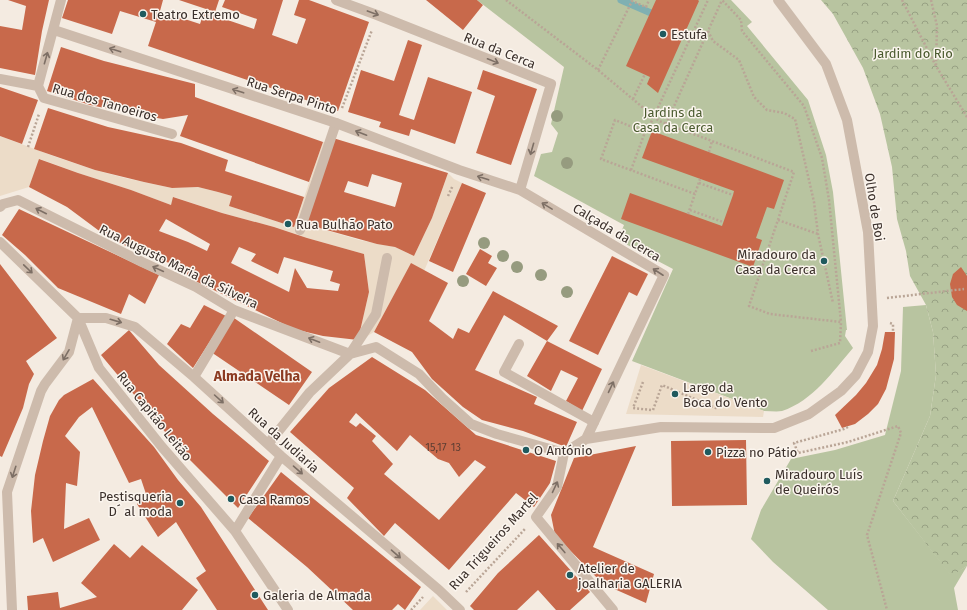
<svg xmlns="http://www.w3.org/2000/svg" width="967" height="610" font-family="'Fira Sans',sans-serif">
	<defs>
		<pattern id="park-crowns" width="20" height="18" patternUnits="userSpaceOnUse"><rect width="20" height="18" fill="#b8c4a0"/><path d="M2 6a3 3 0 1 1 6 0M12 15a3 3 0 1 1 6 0" fill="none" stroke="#97a083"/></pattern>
	</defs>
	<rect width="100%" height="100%" fill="#f4ebe1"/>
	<!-- green -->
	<path fill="#b8c4a0" d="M477,0H731L752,22L747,26L808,100L826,155L833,192L847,330H846L845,336L853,348C833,371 813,401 782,411C777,412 770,411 764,411L632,361L673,269L618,240L624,225L534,176L541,154L552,152L558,133L551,124L564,67Z
		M926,305L933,332L936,375L930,416L893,501L951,575L967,566L954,588L958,610H828L773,562L751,539L761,510L791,459L835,450L885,435L901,371L903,307Z"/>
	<!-- park -->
	<path fill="url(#park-crowns)" d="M821,0H967V566L951,576L893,501L930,416L936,375L933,332L926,305L910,276L906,251L897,219L892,167L880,114L863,68L833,14Z"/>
	<!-- plaza -->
	<path fill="#ecdcc8" d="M0,136L56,157L95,170L125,178L172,188L198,187L218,192L232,196L229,206L294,227L323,142H326L305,224L359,240L395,247L414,256L432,218L448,173L454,179L462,183L424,271L411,264L374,332L369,335L362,341L358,340L369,292L364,254L307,238L274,227L222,213L174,197L171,205L131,190L78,173L40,159L29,187L0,196Z
		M641,365L764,411L763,417L626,414Z
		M433,596L447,610H420Z"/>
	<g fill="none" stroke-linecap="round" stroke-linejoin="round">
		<!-- stream -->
		<path stroke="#7fb0b2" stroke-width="7" d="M621,0L651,13"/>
	</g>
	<!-- building -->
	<path fill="#c8694b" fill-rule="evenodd" d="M8,0H49L42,31L35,75L0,68V26L22,30L26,6Z
		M68,0H163L160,11L200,24L204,12L254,29L257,19L222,7L225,0H283L272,35L297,44L306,19L294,15L299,0H309L369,22L338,111L148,46L156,22L120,11L112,34L62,18Z
		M179,0H219L215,12Z
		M426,0H477L483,5L463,30Z
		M656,0H698L699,1L658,93L647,84L650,77L626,66Z
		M408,40L422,45L399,115L414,120L428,77L472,92L455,144L411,129L409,136L379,127L381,122L348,112L361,70L394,81Z
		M61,47L104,61L195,84V97L323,142L309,182L180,136L188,115L163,119L139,115L90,105L47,91Z
		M483,70L537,89L511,165L476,153L495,96L477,89Z
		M0,87L38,100L22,144L0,136Z
		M48,108L108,127L181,143L228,160L225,171L304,197L294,227L229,206L232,196L218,192L198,187L172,188L144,182L95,170L34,149Z
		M652,131L784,180L774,209L767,207L756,238L762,240L753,267L621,219L630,193L722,226L733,195L734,191L642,158Z
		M333,138L448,173L432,218L414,256L395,247L377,244L305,224ZM372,174L402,183L395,207L344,192L348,181L368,187Z
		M39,159L78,173L131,190L171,205L173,197L222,213L274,227L307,238L364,254L369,292L358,340L323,336L294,329L193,280L179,267L124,245L98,230L67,207L29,187ZM166,219L210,244L207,251L188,242L159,231ZM239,247L256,254L251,261L278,274L284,257L333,271L330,281L340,284L338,291L307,288L295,268L289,292L231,263Z
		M462,183L486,193L453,272L429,261Z
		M19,209L159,275L145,304L129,294L121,314L58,288L25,255L2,235Z
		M480,249L492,256L488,263L497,268L486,286L466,274Z
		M612,256L648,274L637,296L629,292L598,355L569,341Z
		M411,263L448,283L429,321L453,339L458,328L469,333L493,291L558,326L547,341L602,369L582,411L566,401L578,378L561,370L551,391L527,376L547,341L504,315L475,370L537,397L534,404L577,422L566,447L523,431L482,420L463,407L432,379L412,352L374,332Z
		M0,264L57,338L26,361L34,374L29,384L23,408L2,457L0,456Z
		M961,267L967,276V311L957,305L952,297L950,284L953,274Z
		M204,305L226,316L193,368L167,344L181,324L190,328Z
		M234,318L312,372L289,405L211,352Z
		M129,330L159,365L213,414L269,461L238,508L181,451L101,355Z
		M885,332H895L894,359L886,389L878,404L868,414L855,424L842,428L835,415L856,395L866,383L877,365L882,349Z
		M372,357L425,390L476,435L556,461L550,483L534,507L516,493L449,570L395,523L384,536L347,498L354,488L290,432L329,388ZM356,413L397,451L410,435L438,459L449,463L459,477L475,460L486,467L439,520L384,474L393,464L372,441L376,436L360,423L356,427L349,422Z
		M93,379L154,447L178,480L201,507L268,610H217L196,578L206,571L176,522L158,537L137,504L146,494L141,479L129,483L92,407L79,417L65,436L80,452L77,486L66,483L64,529L89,518L100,540L53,562L43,538L33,543L31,511L35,475L43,441L50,416L59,400L64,395Z
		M746,440L747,505L672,506L671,441Z
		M636,446L593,547L654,574L646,603L603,584L555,535L551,515L574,458Z
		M281,472L421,587L405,610L398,604L392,610H353L307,567L248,518Z
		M539,535L590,592L570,610H556L538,590L517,610H474L470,606L498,573Z
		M114,544L130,558L142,545L198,590L182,610H28L27,596L58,592L60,608L97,597L81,583Z"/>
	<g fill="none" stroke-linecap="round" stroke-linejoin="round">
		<!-- path -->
		<path stroke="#b9a596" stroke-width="2.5" stroke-dasharray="2 2" stroke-linecap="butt" d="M506,0L598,70L659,121L794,172L749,306L770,314L841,322L829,200L822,158L804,106L742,31L741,20L722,0
			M902,0L936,66L967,117
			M931,0L937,26L936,65
			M708,31L713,41L739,60L754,97L767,110L784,113L795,119L814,202L818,234L833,303
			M598,70L632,1L646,7L649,0
			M633,99L645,74
			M342,108L372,30
			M666,124L722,0
			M645,132L615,120L601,159L695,194L700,179
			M28,147L39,114
			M709,152L712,141
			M631,170L645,132L648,129L708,0
			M699,183L733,195
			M448,196L453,185
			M690,210L723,222
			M688,214L695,194
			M778,220L818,234
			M890,323L893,324V332
			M811,351L840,343L841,322
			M643,382L633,408L651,410
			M653,410L662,385L718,409
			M848,427L844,429L794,443L798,453L848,442L898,426L901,433L867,535L887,610
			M466,592L525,529
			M411,610L423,597"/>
		<!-- lane -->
		<path stroke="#cdbbac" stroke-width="10" d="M300,230L336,123
			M519,344L504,372L594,422"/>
		<!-- street -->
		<path stroke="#cdbbac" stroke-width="10" d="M336,0L377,15L551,84L520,190
			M54,30L336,123L459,170L520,190L664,275L586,439L661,427L774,428L809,414L841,391L856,375L868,352L873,326L868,232L847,120L826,64L778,0
			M0,79L38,86
			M38,86L44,98L172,134
			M38,86L61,0
			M0,207L3,204L18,200L142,262L196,287L234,310L350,354
			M0,242L78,318L99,368L162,447L235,531L288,610
			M78,318H106L135,327L194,377L281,456L439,590L460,610
			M350,354L376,347L419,374L442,398L471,424L497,434L564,453
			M194,377L234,310
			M586,439L564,453L557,487L536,517L613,610
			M268,444L310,392L350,354L376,314L387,258
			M235,531L281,456
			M12,610L7,492L41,391L45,384L69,352L78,318"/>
		<!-- path-bridge -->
		<path stroke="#b9a596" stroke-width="2.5" stroke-dasharray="2 2" stroke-linecap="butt" d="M887,298L964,289"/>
	</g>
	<!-- trees -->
	<g fill="#969b7f">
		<circle cx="557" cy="116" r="6"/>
		<circle cx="567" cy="163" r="6"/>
		<circle cx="484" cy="243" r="6"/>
		<circle cx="503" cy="256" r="6"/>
		<circle cx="517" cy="267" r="6"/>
		<circle cx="541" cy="275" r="6"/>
		<circle cx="463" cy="281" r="6"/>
		<circle cx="567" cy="292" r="6"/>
	</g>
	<!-- one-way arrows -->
	<defs><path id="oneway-shaft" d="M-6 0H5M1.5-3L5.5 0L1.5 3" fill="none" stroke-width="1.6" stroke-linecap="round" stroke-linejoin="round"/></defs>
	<g stroke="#7d6f65">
		<use href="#oneway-shaft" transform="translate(373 13) rotate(20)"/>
		<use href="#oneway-shaft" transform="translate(115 50) rotate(-162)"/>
		<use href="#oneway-shaft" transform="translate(46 58) rotate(-74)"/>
		<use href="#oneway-shaft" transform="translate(493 61) rotate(22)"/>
		<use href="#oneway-shaft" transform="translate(238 91) rotate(-162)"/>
		<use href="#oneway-shaft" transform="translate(361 133) rotate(-159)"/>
		<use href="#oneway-shaft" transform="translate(532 149) rotate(106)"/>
		<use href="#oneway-shaft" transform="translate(483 178) rotate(-162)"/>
		<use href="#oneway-shaft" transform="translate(547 206) rotate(-149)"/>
		<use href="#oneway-shaft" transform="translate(41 211) rotate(-153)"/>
		<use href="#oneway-shaft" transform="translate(28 269) rotate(44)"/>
		<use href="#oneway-shaft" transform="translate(158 269) rotate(-155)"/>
		<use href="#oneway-shaft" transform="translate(658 272) rotate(-147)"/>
		<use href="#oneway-shaft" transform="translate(116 321) rotate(16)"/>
		<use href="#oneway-shaft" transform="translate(314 340) rotate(-159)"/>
		<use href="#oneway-shaft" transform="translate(66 355) rotate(120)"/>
		<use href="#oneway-shaft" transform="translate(611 387) rotate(-65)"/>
		<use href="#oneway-shaft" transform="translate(219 399) rotate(42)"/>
		<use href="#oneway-shaft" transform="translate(298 470) rotate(41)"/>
		<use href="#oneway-shaft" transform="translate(14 472) rotate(108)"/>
		<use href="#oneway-shaft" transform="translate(555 487) rotate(-65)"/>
		<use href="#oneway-shaft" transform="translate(561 548) rotate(-130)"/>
		<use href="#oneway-shaft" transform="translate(396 554) rotate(41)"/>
	</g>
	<!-- markers -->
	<g fill="#1f5a5e" stroke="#fbf5ee" stroke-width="1.5">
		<circle cx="143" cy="14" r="4"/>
		<circle cx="663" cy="34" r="4"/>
		<circle cx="288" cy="224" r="4"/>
		<circle cx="824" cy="261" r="4"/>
		<circle cx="675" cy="394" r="4"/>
		<circle cx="526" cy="450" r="4"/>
		<circle cx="708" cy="452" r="4"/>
		<circle cx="767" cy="481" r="4"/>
		<circle cx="231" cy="499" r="4"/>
		<circle cx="180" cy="503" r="4"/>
		<circle cx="570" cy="575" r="4"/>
		<circle cx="255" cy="595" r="4"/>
	</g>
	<g text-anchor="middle" stroke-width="3" stroke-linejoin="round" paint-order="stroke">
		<!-- number labels -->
		<g font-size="11" fill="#5e3e33">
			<text x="436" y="451">15,17</text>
			<text x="456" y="451">13</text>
		</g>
		<!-- poi labels -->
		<g font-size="13" fill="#3b302b" stroke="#fbf5ee" text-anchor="start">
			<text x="151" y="19">Teatro Extremo</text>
			<text x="671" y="39">Estufa</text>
			<text x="296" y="229">Rua Bulhão Pato</text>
			<text x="816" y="259" text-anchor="end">Miradouro da<tspan x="816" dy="15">Casa da Cerca</tspan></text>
			<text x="683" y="392">Largo da<tspan x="683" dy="15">Boca do Vento</tspan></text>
			<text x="534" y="455">O António</text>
			<text x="716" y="457">Pizza no Pátio</text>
			<text x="775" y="479">Miradouro Luís<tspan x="775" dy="15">de Queirós</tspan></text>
			<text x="172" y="501" text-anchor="end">Pestisqueria<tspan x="172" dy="15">D´ al moda</tspan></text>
			<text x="239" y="504">Casa Ramos</text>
			<text x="578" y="573">Atelier de<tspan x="578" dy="15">joalharia GALERIA</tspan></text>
			<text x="263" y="600">Galeria de Almada</text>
		</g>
		<!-- street labels -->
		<g font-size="13" fill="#3b302b" stroke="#fbf5ee">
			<text transform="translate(500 50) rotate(22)" y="5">Rua da Cerca</text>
			<text transform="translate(292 95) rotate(18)" y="5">Rua Serpa Pinto</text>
			<text transform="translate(105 102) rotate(16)" y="5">Rua dos Tanoeiros</text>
			<text transform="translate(875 207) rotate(81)" y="5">Olho de Boi</text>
			<text transform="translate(617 232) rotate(31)" y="5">Calçada da Cerca</text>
			<text transform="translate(179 266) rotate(26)" y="5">Rua Augusto Maria da Silveira</text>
			<text transform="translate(155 416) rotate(51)" y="5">Rua Capitão Leitão</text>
			<text transform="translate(284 440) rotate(42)" y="5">Rua da Judiaria</text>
			<text transform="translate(493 541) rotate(-48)" y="5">Rua Trigueiros Martel</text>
		</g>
		<!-- park labels -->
		<g font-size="13" fill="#4a5a2e" stroke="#fbf5ee">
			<text x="913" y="58">Jardim do Rio</text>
			<text x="673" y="117">Jardins da<tspan x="673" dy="15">Casa da Cerca</tspan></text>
		</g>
		<!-- neighbourhood labels -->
		<g font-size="14" font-weight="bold" fill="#8c3b22" stroke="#fbf5ee">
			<text x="257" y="381">Almada Velha</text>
		</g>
	</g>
</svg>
